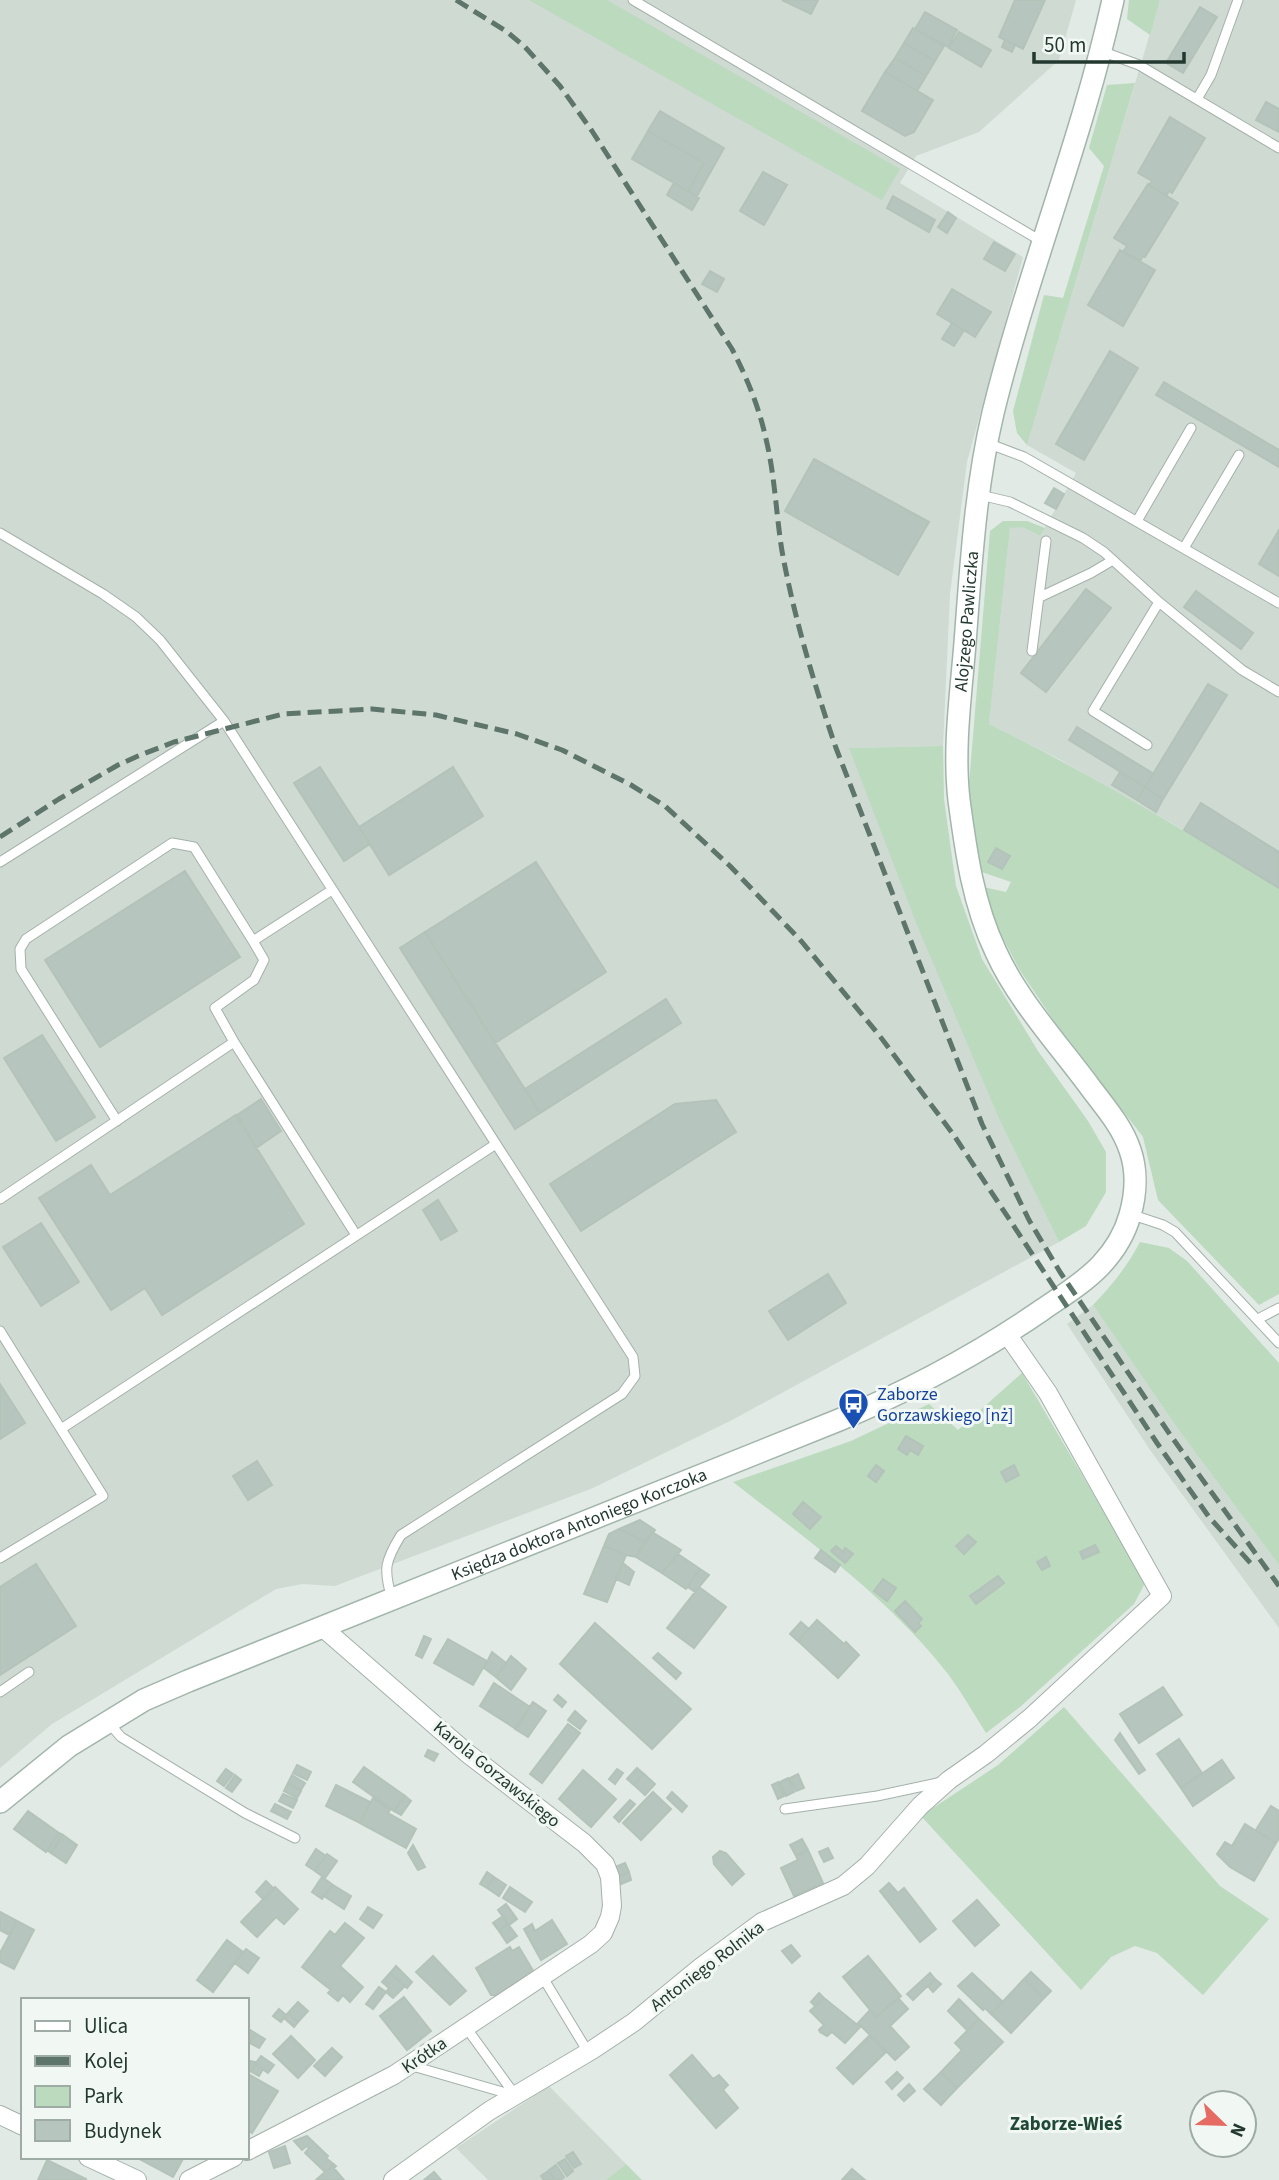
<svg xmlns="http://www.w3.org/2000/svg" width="1279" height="2180" font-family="'Source Sans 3',sans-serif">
	<rect width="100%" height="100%" fill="#e1eae4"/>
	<!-- built -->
	<path fill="#cfdad3" d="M0,0H1076L1059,60L979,132L916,156L900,183L1023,257L967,462L950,594L943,746L849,748L1000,1121L1059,1242L732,1420L593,1488L335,1586L302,1584L276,1589L52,1724L0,1768Z
		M1160,0H1279V888L1184,830L1057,758L989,724L1010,527H1022L1040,536L1076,473L1027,445Z
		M1093,1305L1178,1429L1279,1565V1628L1150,1450L1067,1324Z
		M549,2086L626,2164L606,2180H488L456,2148Z"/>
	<!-- green -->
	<path fill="#bbdabe" d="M529,0H607L900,169L882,200Z
		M1129,0H1160L1150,35L1127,19Z
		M1135,83L1027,445L1017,433L1013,411L1044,295L1063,298L1104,166L1089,148L1107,85Z
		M1003,521H1027L1045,528L1040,536L1022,527L1010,528L989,724C1089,773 1184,830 1279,888V1294L1259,1305L1158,1200L1143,1137L1054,1021L1019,969L992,917L983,887L1006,892L1011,882L979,871L972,828L969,784L990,531Z
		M943,746L944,799L956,886L982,959L1038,1051L1088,1121L1106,1152V1192L1086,1226L1059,1242L1000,1121L917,925L849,748Z
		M1140,1242L1169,1248L1187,1261L1279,1363V1565L1178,1429L1093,1305C1112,1285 1127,1267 1140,1242Z
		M1022,1373L1142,1577L1144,1585L1134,1604L1020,1707L986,1733C974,1714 962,1693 948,1674C889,1598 809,1541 733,1482L851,1441L929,1404L958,1430Z
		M1064,1707L1220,1886L1269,1919L1203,1995L1157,1953L1135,1946L1111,1957L1081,1990L921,1816L998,1765Z
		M626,2164L642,2180H606Z"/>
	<!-- building -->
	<path fill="#b6c5bd" stroke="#b4c3ba" stroke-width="2" d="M782,0H818L811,14Z
		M1015,0H1045L1023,49L999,37Z
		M1200,7L1217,17L1183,73L1166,63Z
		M925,12L957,30L948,47L915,29Z
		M913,28L944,46L935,61L904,43Z
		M959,32L991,50L981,67L949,48Z
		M1005,40L1015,45L1012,52L1002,47Z
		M904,43L935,61L926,76L895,58Z
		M895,58L926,76L917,91L885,72Z
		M885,72L933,100L914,132L905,136L862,111Z
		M1266,102L1279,109V132L1256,120Z
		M660,111L724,148L697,196L688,191L704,163L648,131Z
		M1170,117L1205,138L1172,193L1169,191L1166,196L1149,185L1152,181L1138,173Z
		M648,131L704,163L688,191L632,159Z
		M763,172L787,185L764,225L740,211Z
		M674,183L699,198L692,210L667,195Z
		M1148,184L1178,203L1145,257L1143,256L1140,261L1123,252L1127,246L1114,238Z
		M893,196L935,220L929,232L887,208Z
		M948,212L956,218L947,233L938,227Z
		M994,242L1015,254L1005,271L984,259Z
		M1120,250L1155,270L1123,326L1088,305Z
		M710,271L724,279L717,292L702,284Z
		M952,289L991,312L975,337L937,314Z
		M952,323L964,330L954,346L942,339Z
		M1110,351L1138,368L1084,460L1056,444Z
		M1164,382L1279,450V467L1156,395Z
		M814,459L929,522L898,575L785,511Z
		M1054,488L1064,494L1056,509L1045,503Z
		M1279,530V576L1259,564Z
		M1086,589L1111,608L1046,692L1021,673Z
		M1196,591L1253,633L1241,649L1184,607Z
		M1208,684L1227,695L1163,799L1145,787Z
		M1077,727L1154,774L1145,787L1069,740Z
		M320,767L370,844L344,861L294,783Z
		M453,767L483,816L389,875L359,827Z
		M1120,772L1145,787L1137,800L1112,785Z
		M1145,787L1163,799L1156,812L1137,800Z
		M1201,803L1279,852V888L1184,830Z
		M996,848L1010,856L1002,869L988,862Z
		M536,862L606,972L495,1043L425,932Z
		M185,871L240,957L100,1047L45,960Z
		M425,932L540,1113L515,1129L400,948Z
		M666,999L681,1023L540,1113L525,1089Z
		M42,1035L95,1117L56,1141L4,1058Z
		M261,1099L281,1131L256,1148L237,1115Z
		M716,1100L736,1132L581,1231L550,1184L675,1104Z
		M236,1115L304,1224L162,1315L145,1288L111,1310L39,1198L91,1165L110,1195Z
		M438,1200L457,1231L441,1240L423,1210Z
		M41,1223L79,1282L41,1306L3,1247Z
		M828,1274L846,1303L788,1340L769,1311Z
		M0,1384L25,1423L0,1439Z
		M906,1436L923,1446L918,1455L910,1450L907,1455L898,1449Z
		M257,1461L272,1485L248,1500L233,1476Z
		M876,1465L884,1471L876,1482L868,1476Z
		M1014,1465L1019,1475L1006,1482L1001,1472Z
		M803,1502L821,1517L810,1529L793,1514Z
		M640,1520L655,1530L646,1542L619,1529Z
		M619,1529L646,1542L636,1557L626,1555L604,1546L609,1534Z
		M652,1532L681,1550L662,1573L636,1557Z
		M968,1535L976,1542L964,1554L956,1546Z
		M1095,1545L1099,1552L1083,1559L1080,1552Z
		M604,1546L626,1555L607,1602L584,1594Z
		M836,1546L843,1552L845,1548L853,1554L845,1563L831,1551Z
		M821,1550L840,1565L835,1572L815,1558Z
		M678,1554L700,1569L686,1589L662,1573Z
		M1046,1557L1050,1566L1042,1570L1037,1562Z
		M623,1563L634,1572L629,1585L616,1579Z
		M36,1564L76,1626L0,1675V1587Z
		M700,1569L709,1575L695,1592L688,1587Z
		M998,1576L1004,1583L976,1604L970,1596Z
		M883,1579L896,1588L887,1601L874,1591Z
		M699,1587L726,1607L694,1648L667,1628Z
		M905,1601L922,1619L918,1623L921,1626L915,1632L895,1611Z
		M817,1620L844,1644L846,1642L859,1655L838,1678L798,1641Z
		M801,1622L809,1629L798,1641L790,1634Z
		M595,1623L691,1709L652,1749L560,1664Z
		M424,1636L431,1639L422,1658L416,1655Z
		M448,1639L487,1661L473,1685L434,1663Z
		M492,1652L506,1663L496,1677L484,1668Z
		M658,1653L681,1673L676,1679L653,1658Z
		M511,1656L526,1669L511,1690L496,1677Z
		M494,1683L530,1707L516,1729L480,1706Z
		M1163,1687L1182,1715L1139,1743L1120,1714Z
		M558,1695L566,1702L562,1707L554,1700Z
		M533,1702L546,1711L528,1737L515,1729Z
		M575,1711L586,1721L580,1729L568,1720Z
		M568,1724L580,1733L542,1783L530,1774Z
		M1120,1733L1145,1770L1139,1774L1115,1740Z
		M1179,1739L1202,1773L1181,1788L1157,1754Z
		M428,1750L438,1754L434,1761L425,1756Z
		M1222,1760L1234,1778L1193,1806L1181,1788Z
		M297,1765L311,1772L307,1780L293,1773Z
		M364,1767L405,1796L394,1811L353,1782Z
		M637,1768L644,1774L634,1785L627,1779Z
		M226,1769L233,1774L224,1786L217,1781Z
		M617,1769L623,1773L615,1784L609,1779Z
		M583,1770L616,1799L591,1827L559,1799Z
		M644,1774L655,1784L645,1795L634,1785Z
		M798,1774L804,1788L796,1791L790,1778Z
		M235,1775L241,1780L232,1792L226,1788Z
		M292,1775L305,1783L301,1790L288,1783Z
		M788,1778L794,1792L786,1796L780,1782Z
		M778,1782L784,1796L778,1799L772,1785Z
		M288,1783L301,1791L297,1798L284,1791Z
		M336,1785L370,1802L360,1823L326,1806Z
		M653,1792L671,1809L641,1840L623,1823Z
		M672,1792L687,1806L682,1812L667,1798Z
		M283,1794L297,1800L293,1808L279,1801Z
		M405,1796L411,1801L401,1815L394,1811Z
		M373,1798L390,1810L388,1813L416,1829L406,1848L360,1823Z
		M630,1800L635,1804L619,1822L614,1817Z
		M275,1804L291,1812L287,1819L271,1811Z
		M1271,1806L1279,1811V1838L1276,1843L1256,1830Z
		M28,1811L59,1833L46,1852L14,1829Z
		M1245,1824L1276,1843L1254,1881L1230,1867L1217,1854L1225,1842L1232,1846Z
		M59,1833L63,1835L51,1853L47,1850Z
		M63,1835L77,1845L66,1863L51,1853Z
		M802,1839L808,1850L796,1856L790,1845Z
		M413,1845L425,1867L418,1870L408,1853Z
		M828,1848L833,1858L824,1862L819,1852Z
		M316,1849L326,1856L315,1871L306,1865Z
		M808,1850L823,1883L794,1896L781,1868L798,1860L796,1856Z
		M720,1851L726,1853L744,1874L732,1885L714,1864L713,1857Z
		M327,1854L337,1861L325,1878L315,1871Z
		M625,1863L629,1872L619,1876L615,1867Z
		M487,1872L494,1877L487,1888L480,1884Z
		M629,1872L631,1880L619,1885L616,1878Z
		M322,1877L333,1885L322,1899L312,1892Z
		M494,1877L506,1885L499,1896L487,1888Z
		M266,1881L274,1889L264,1900L256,1892Z
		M889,1883L898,1893L904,1888L936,1929L920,1942L880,1891Z
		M333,1885L351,1896L344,1909L324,1896Z
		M275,1887L298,1909L284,1924L276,1917L257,1937L241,1922Z
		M510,1887L532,1902L525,1912L503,1898Z
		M977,1900L999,1925L975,1946L953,1921Z
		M506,1904L517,1919L509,1925L498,1910Z
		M368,1907L382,1915L373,1928L360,1919Z
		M0,1912L17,1921L9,1935L0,1930Z
		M503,1916L508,1924L499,1931L493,1923Z
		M552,1920L567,1944L541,1960L524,1929L532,1924L535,1931Z
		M17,1921L34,1930L14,1969L0,1962V1953Z
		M345,1923L364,1938L340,1966L363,1987L350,2002L343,1995L338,2001L328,1993L331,1990L302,1967L330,1931L335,1935Z
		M508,1924L517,1936L507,1943L499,1931Z
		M227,1940L243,1952L213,1992L197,1980Z
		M791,1945L800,1956L792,1963L782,1951Z
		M510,1947L512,1951L519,1947L535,1974L500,1995H491L476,1968Z
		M246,1949L259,1958L248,1973L235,1963Z
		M433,1956L466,1991L450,2005L416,1972Z
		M868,1956L901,1996L876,2017L843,1977Z
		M396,1966L412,1982L407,1988L390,1973Z
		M1031,1972L1051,1991L1044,1998L1024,1979Z
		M390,1973L405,1986L393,1998L386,1992L389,1988L382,1982Z
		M930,1973L935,1979L913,2000L907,1994Z
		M972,1973L1003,2002L991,2014L985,2008L983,2010L958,1986Z
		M935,1979L941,1984L933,1992L928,1986Z
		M1024,1979L1044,1998L1011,2033L991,2014Z
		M379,1987L386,1992L373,2009L366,2004Z
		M819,1993L824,1998L815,2006L811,2002Z
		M404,1997L431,2031L407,2050L380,2016Z
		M824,1998L860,2027L845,2043L832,2032L827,2036L820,2032L819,2030L824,2025L810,2011Z
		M898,1998L908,2009L890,2026L909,2047L895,2060L858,2023L870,2010L876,2017Z
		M959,1999L979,2019L967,2030L948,2011Z
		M298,2002L308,2011L298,2022L288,2013Z
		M279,2009L286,2015L281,2022L273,2016Z
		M288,2013L298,2022L294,2027L284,2018Z
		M979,2019L1003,2042L957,2088L941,2072L962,2050L955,2043Z
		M247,2028L255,2033L250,2043L247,2041Z
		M255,2033L265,2039L259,2048L250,2043Z
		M870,2035L886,2052L853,2084L837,2068Z
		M291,2036L315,2060L298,2078L273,2054Z
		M332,2048L342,2057L325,2076L314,2066Z
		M692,2055L713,2079L719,2075L728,2085L723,2090L738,2108L716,2128L670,2075Z
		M261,2056L274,2065L268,2073L255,2064Z
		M250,2061L255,2062L252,2072L247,2070Z
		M255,2064L263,2069L259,2076L252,2072Z
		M897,2072L903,2078L892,2089L886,2082Z
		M941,2072L957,2088L941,2105L924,2089Z
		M250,2075L278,2091L252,2133L247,2129V2081Z
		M909,2084L915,2091L904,2101L898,2095Z
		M307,2136L328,2156L326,2158L336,2166L334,2168L332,2166L325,2172L305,2153L309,2148L307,2146L302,2150L294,2141Z
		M285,2146L290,2163L274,2168L269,2152Z
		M573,2152L581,2164L574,2168L566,2156Z
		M136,2157H184L173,2177Z
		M565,2159L573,2171L567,2176L558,2163Z
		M47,2160L86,2179L85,2180H38Z
		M556,2165L564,2177L561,2180H556L549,2170Z
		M332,2166L344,2180H316L325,2172Z
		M852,2169L865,2180H842Z
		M548,2171L555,2180H544L541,2176Z
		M434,2172L441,2180H424Z"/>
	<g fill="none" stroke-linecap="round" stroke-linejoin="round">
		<defs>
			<path id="lane" d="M633,0L1041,241
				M1101,51L1139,65L1279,148
				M1197,99L1211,75L1238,0
				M987,443L1024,457L1279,603
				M980,495L1010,502L1083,538L1104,552L1159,602L1242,670L1279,692
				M1137,521L1191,428
				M0,533L103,594L136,617L160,640L224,721L0,862
				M1184,548L1239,455
				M1040,597L1091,573L1113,560
				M1032,651L1046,541
				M224,721L633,1357L635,1376L622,1394L401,1535C385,1561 383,1569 392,1599
				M1147,745L1093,711L1159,602
				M234,1042L215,1008L254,980L264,960L253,941
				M117,1121L21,969L20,949L26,939L172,843L194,847L253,941L332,890
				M0,1199L234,1042L356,1235
				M1130,1214L1163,1225L1175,1232L1279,1343
				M1258,1319L1279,1308
				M0,1331L61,1429L496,1144
				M0,1558L103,1496L61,1429
				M0,1692L29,1672
				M108,1722L121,1737L245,1813L295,1838
				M785,1809L877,1796L942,1782
				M542,1976L588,2052
				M465,2026L515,2095
				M409,2065L513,2095"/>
			<path id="street" d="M0,2115L23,2126
				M247,2151L394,2075L591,1944L603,1933L610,1917L612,1906L610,1877L605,1864L584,1843L467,1753L322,1627
				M88,2157L137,2180
				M189,2180L234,2157
				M393,2180L489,2111L592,2050L634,2022L701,1967L762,1922L843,1886L867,1866L920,1806L949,1780L986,1754L1030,1718L1162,1596L1048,1393L1007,1334"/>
			<g id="secondary">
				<path id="s1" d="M0,1802L69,1746L144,1700L188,1681L839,1420C911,1390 978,1354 1042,1310C1062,1296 1084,1283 1101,1265C1114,1251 1125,1233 1130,1215C1136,1194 1137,1170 1130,1150C1122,1126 1105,1107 1090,1087C1059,1045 1017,999 996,952C973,904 966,852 959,800C953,748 961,694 965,643C971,566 975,489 993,413C1027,274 1082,140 1113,0"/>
			</g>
		</defs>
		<!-- lane casing -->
		<use href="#lane" stroke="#a4b1aa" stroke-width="11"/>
		<!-- street casing -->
		<use href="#street" stroke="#a4b1aa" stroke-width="20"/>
		<!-- secondary casing -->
		<use href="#secondary" stroke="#a1b5aa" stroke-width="24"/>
		<!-- lane -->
		<use href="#lane" stroke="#fff" stroke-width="9"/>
		<!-- street -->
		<use href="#street" stroke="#fff" stroke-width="18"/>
		<!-- secondary -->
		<use href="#secondary" stroke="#fff" stroke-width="21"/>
		<!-- rail -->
		<path stroke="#5d756a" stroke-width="5" stroke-dasharray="14 7" stroke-linecap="butt" d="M456,0L506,31L525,47L560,86L592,131L732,349C747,378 759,407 766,439C775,476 776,514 782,551C794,617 814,684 836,748L982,1124L1029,1220L1060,1272L1171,1436L1279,1586
			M0,837L59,799L118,765L138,756L174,742L283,714L372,709L436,715L517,734L562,750L631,785L665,806L730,866L802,942L879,1035L953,1134L1157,1443L1209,1517L1255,1568"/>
	</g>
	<!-- icons -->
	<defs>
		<symbol id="bus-pin" viewBox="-11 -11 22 30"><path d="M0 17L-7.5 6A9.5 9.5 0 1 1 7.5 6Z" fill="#1a4fb4" stroke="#f1f7f3"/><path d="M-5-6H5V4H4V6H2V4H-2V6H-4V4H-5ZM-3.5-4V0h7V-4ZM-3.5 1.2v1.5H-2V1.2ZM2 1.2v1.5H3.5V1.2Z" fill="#fff"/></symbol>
	</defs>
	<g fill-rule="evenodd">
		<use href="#bus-pin" x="836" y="1386" width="35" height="47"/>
	</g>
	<g text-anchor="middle" stroke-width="6" stroke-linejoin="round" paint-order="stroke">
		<!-- street labels -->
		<g font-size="18" fill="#23392f" stroke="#f1f7f3">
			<text dy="6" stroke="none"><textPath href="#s1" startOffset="1932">Alojzego Pawliczka</textPath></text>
			<text dy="6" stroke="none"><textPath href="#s1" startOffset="646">Księdza doktora Antoniego Korczoka</textPath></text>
			<text transform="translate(497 1774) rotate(39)" y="6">Karola Gorzawskiego</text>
			<text transform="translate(707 1966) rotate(-37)" y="6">Antoniego Rolnika</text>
			<text transform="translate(424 2055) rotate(-34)" y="6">Krótka</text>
		</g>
		<!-- transit labels -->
		<g font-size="18" fill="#164399" stroke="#f1f7f3" text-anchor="start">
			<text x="877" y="1400">Zaborze<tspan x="877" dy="21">Gorzawskiego [nż]</tspan></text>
		</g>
		<!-- neighbourhood labels -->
		<g font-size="19" font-weight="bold" fill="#214938" stroke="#f1f7f3">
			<text x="1066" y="2130">Zaborze-Wieś</text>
		</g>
	</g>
	<!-- legend -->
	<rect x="21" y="1998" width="228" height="161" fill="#f1f7f3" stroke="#9faba5" stroke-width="2"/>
	<rect x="35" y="2021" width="35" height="10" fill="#ffffff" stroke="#9faba5" stroke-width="2"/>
	<text x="84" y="2033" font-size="21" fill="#23392f">Ulica</text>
	<rect x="35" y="2056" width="35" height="10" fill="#5d756a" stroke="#9faba5" stroke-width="2"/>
	<text x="84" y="2068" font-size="21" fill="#23392f">Kolej</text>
	<rect x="35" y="2086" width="35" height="21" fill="#bbdabe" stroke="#9faba5" stroke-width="2"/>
	<text x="84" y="2103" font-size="21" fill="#23392f">Park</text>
	<rect x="35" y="2120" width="35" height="21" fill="#b6c5bd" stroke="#9faba5" stroke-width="2"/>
	<text x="84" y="2138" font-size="21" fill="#23392f">Budynek</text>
	<!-- north arrow -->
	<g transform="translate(1223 2124) rotate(113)"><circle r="33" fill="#f1f7f3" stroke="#9faba5" stroke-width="2"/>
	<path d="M0-5L12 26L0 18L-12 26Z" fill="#e66b63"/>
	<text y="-10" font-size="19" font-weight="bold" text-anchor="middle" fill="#23392f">N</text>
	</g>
	<!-- scale -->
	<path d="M1034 52v10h150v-10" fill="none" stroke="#23392f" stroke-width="3.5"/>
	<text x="1044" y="52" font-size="21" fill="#23392f" stroke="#f1f7f3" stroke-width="5" paint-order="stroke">50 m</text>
</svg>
